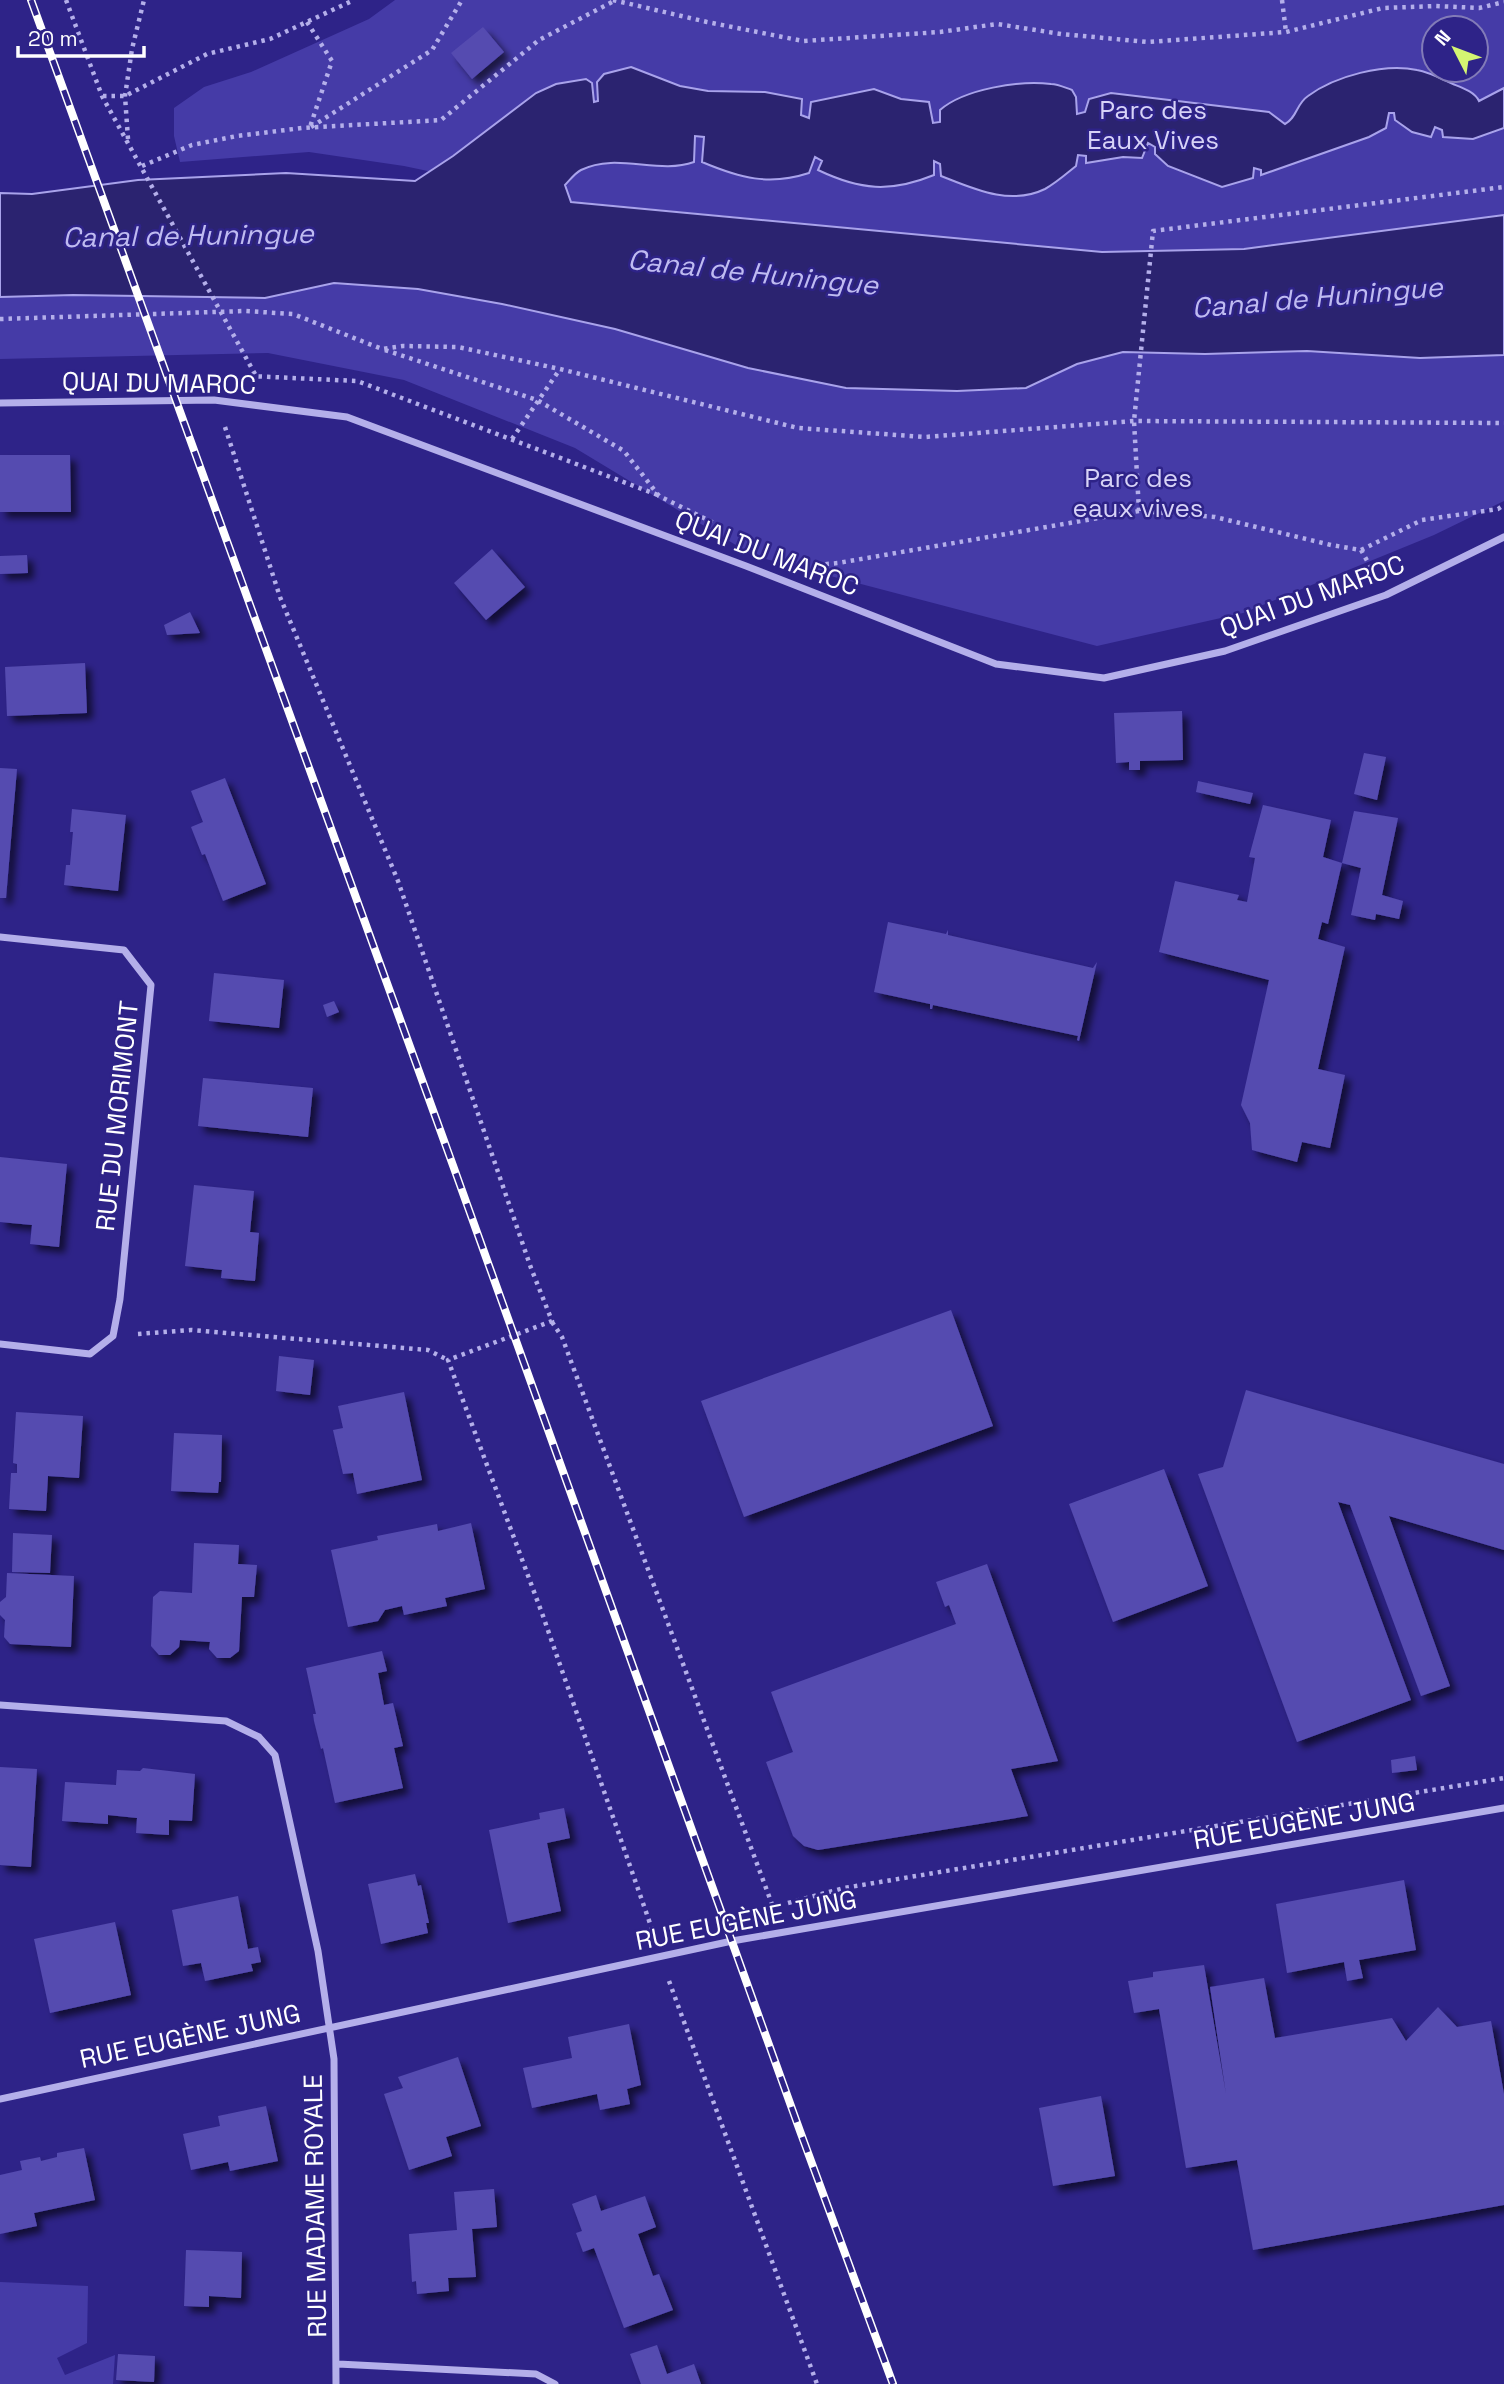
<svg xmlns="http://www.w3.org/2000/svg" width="1504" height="2384" font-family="'Space Grotesk',sans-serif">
	<defs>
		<filter id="shadow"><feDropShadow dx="6" dy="6" stdDeviation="3.5" flood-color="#0009"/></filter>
	</defs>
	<rect width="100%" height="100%" fill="#2e2388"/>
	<!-- green -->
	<path fill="#453ba7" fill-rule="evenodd" d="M395,0H1504V215L1244,249L1102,252L570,201L404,166L309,152L180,162L174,136V108L204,87L251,72L369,19ZM1434,28H1476V70H1434Z
		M334,283L418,289L502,304L615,329L748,368L846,388L957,391L1026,388L1077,364L1123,352L1205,354L1307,351L1420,358L1504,355V501L1434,535L1243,613L1097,646L754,556L575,448L404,380L268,353L0,359V297L73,295L265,298Z
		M0,2282L88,2286L87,2343L57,2358L65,2375L115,2355L113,2384H0Z"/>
	<!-- water -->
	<path fill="#2b2370" stroke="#a9a3eb" stroke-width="2" d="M631,67L680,86L708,91L765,92L802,99L801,115L809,118L811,102L874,89L901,99L929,102L933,123L940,122V110C964,89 1020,80 1051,84C1058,84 1066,88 1072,90L1076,97L1077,114L1085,112L1089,99L1111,93L1269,112L1285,124C1297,118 1296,104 1308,96C1335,76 1384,63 1417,70C1429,72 1442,79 1453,84C1463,88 1475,92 1479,101L1504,88V128L1473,139L1443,137L1442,130L1435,127L1431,137L1412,132L1395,120L1394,113H1389L1386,128L1369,137L1261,175V170L1254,168L1253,178L1222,187L1168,166L1155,154V147L1148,143L1142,158L1123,157L1086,163V156L1078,155L1076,166C1066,174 1056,183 1045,189C1010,206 974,189 941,176L940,164L934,161V175C890,193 860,190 818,170L822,161L815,157L809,173C769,186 740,178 702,162L704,137L695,136L694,162C658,175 617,152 581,170C575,173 570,180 565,185L571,202L1102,252L1244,249L1504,215V355L1420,358L1307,351L1205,354L1123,352L1077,364L1026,388L957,391L846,388L748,368L615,329L502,304L418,289L334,283L265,298L73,295L0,297V193L32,194L138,180L286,173L415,181L453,156L536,93L556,84L586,79L592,83L594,102L598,101L597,82L604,74Z"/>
	<!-- building -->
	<path fill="#554bb0" filter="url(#shadow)" d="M483,27L504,52L472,79L451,53Z
		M0,455H70L71,512H0Z
		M492,549L525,587L486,620L454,583Z
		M27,555L28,573L0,574V556Z
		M190,612L200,633L167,635L164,625Z
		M85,663L87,713L7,716L5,667Z
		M1182,711L1183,760L1140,761V770H1129V762L1116,763L1114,713Z
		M1364,753L1386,757L1377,800L1354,794Z
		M0,768L17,769L6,898H0Z
		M225,778L266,884L223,901L205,854L202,855L191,827L203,822L191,791Z
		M1198,781L1253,793L1250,804L1196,792Z
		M1263,805L1331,820L1323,857L1342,863L1328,924L1322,922L1318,939L1345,947L1318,1069L1345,1075L1330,1148L1302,1142L1297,1162L1252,1150L1250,1123L1241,1105L1269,980L1159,952L1175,881L1239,895L1237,900L1247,902L1255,858L1249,857Z
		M72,809L126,815L118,891L64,885L66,865H70L73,832H70Z
		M1354,811L1398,818L1382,895L1403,901L1399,919L1376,914L1375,920L1351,915L1361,868L1342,863Z
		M888,922L946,934L948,930V935L1093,968L1097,962L1079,1041L1077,1040L1078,1036L933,1005L932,1009H930V1004L874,992Z
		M214,973L284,980L279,1028L209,1021Z
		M334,1001L339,1012L327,1017L323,1005Z
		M203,1078L313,1088L308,1137L198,1126Z
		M0,1157L67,1164L59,1247L30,1244L32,1225L0,1222Z
		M194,1185L254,1191L250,1232L259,1233L255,1281L221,1278L222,1270L185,1266Z
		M951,1310L993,1426L744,1517L701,1401Z
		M279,1356L314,1360L310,1395L276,1391Z
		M1246,1390L1504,1464V1550L1389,1516L1450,1686L1421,1696L1350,1505L1338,1502L1411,1700L1297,1742L1198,1474L1223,1467Z
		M404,1392L422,1480L357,1494L353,1473L343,1474L333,1430L343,1428L338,1406Z
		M16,1412L83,1416L79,1478L48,1476L46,1511L9,1509L11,1473H17V1464L13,1463Z
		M174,1433L222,1435L221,1482H219L218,1493L171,1491Z
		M1164,1469L1208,1586L1113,1622L1069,1504Z
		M471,1523L485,1589L445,1598L447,1606L404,1615L402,1606L385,1610L378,1621L348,1627L331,1550L378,1540L377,1536L437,1524L438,1531Z
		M13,1533L52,1535L50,1573L12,1572Z
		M194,1543L239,1545L238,1564L257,1565L254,1597H242L239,1651L230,1658H217L209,1649L210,1642L180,1640L179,1647L170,1655H159L151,1646L153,1597L160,1591L192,1593Z
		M987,1564L1058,1761L1011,1769L1028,1816L818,1850L804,1846L793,1836L766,1762L793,1752L771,1692L956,1624L949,1605L945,1607L936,1582Z
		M7,1573L74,1576L71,1647L10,1644L4,1637L5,1620L0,1615V1602L6,1597Z
		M382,1651L387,1671L378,1673L384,1705L393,1703L403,1746L394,1748L403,1788L335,1803L323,1748L321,1749L314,1721L313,1714H316L306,1668Z
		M1415,1756L1417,1770L1392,1773L1391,1760Z
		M0,1767L37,1769L31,1867L0,1865Z
		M143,1768L195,1774L192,1821L169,1820V1835L136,1833L137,1818L108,1815V1824L62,1821L65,1782L116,1785L117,1770L140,1771Z
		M564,1808L570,1838L547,1843L561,1911L508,1923L489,1830L540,1819L539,1813Z
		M415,1874L418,1886L421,1885L429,1923H426L428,1933L381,1944L368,1884Z
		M1404,1880L1416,1950L1359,1960L1363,1978L1347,1981L1344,1962L1287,1973L1276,1904Z
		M238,1896L248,1949L258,1947L261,1962L251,1964L253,1971L205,1981L201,1963L183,1966L172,1910Z
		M115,1922L131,1995L50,2013L34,1939Z
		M1204,1965L1226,2094L1210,1987L1264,1978L1275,2038L1392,2018L1406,2041L1438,2007L1457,2027L1491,2021L1504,2094V2205L1253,2250L1237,2160L1186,2168L1159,2009L1134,2013L1128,1981L1153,1977V1972Z
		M629,2024L641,2085L627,2089L630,2104L600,2110L597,2094L532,2108L523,2068L572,2058L568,2037Z
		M458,2057L481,2126L446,2137L452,2156L409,2170L384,2094L403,2088L398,2077Z
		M1101,2096L1115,2176L1053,2186L1039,2108Z
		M266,2106L278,2161L230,2171L228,2162L191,2170L183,2134L220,2126L218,2116Z
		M84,2148L95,2200L34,2213L37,2226L0,2234V2175L22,2170L20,2161L40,2157L41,2161L57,2157V2153Z
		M494,2189L497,2227L472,2229L476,2277L448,2278L449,2291L417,2294L416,2281L412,2282L409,2234L457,2230L454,2192Z
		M596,2195L601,2211L645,2196L656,2227L638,2234L653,2276L659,2274L673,2310L624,2328L594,2248L583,2252L576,2233L582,2231L572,2204Z
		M186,2250L242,2252L241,2298L209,2296V2307L184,2306Z
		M657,2345L667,2374L694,2364L701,2384H641L630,2354Z
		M118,2354L155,2356L154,2382L116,2380Z"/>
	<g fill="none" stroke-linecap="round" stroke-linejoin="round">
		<!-- path -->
		<path stroke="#b4afea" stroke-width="4.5" stroke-dasharray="3.5 5" stroke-linecap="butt" d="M66,0L102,96L256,376
			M613,0L707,22L803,41L940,32L997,24L1061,34L1148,42L1286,32L1383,8L1436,6L1479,8L1504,2
			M1282,0L1286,32
			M307,22L332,61L310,127
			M103,96H125L207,54L270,39L354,0
			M311,127L432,50L462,0
			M128,139L125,96L132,49L144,0
			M142,166L192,145L237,136L302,128L441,120L539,40L614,1
			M0,319L245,311L293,314L382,349L403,346L458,347L560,369L798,428L925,437L1134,421L1504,423
			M385,350L537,400L624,451L659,496L714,523L717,526
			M250,376L357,381L658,495
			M225,427L280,597L398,881L531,1268L552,1321L448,1360L543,1616L653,1932
			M512,439L560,369
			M1139,511L1134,421L1153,231L1504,187
			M1361,550L1422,520L1498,509L1504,505
			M817,565L838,563L1139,511L1215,517L1331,545L1361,550L1374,573
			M552,1322L562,1337L773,1907
			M138,1334L191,1330L428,1350L448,1360
			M788,1903L844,1888L1504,1778
			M669,1981L817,2384"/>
		<!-- street -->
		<path stroke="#b4afea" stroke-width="7" d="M0,403L214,400L347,417L746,566L996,664L1104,678L1225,651L1386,595L1504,537
			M0,937L124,950L151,985L120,1299L113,1336L90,1354L0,1344
			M0,1705L226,1721L259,1737L275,1755L318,1951L334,2059L336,2384
			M0,2099L732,1941L1504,1808
			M338,2364L536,2374L555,2384"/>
		<defs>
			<path id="rail" d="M31,0L455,1171L800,2131L893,2384"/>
		</defs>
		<!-- rail casing -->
		<use href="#rail" stroke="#fff" stroke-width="8"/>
		<!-- rail -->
		<use href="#rail" stroke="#2e2388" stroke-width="5" stroke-dasharray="16" stroke-linecap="butt"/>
	</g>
	<g text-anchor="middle" stroke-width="5" stroke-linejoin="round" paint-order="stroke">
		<!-- park labels -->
		<g font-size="26" fill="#d7d3f7" stroke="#2e2388">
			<text x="1153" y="119">Parc des<tspan x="1153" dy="30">Eaux Vives</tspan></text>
			<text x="1138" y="487">Parc des<tspan x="1138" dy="30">eaux vives</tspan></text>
		</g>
		<!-- street labels -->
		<g font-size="26" fill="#fff" stroke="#2e2388">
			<text transform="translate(159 383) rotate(1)" y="9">QUAI DU MAROC</text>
			<text transform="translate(767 553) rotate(21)" y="9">QUAI DU MAROC</text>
			<text transform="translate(1312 596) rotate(-20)" y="9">QUAI DU MAROC</text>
			<text transform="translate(117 1116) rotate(-84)" y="9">RUE DU MORIMONT</text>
			<text transform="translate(1304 1821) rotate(-10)" y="9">RUE EUGÈNE JUNG</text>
			<text transform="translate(746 1920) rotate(-11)" y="9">RUE EUGÈNE JUNG</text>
			<text transform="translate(190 2036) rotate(-12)" y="9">RUE EUGÈNE JUNG</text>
			<text transform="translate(315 2206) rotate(-91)" y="9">RUE MADAME ROYALE</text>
		</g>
		<!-- water labels -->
		<g font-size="28" font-style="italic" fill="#bfbbf1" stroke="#2e2388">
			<text transform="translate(188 235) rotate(-1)" y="10">Canal de Huningue</text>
			<text transform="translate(753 272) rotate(6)" y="10">Canal de Huningue</text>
			<text transform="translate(1317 297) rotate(-5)" y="10">Canal de Huningue</text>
		</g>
	</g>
	<!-- north arrow -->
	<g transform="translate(1455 49) rotate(312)"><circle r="33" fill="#2e2388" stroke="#827bb8" stroke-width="2"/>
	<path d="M0-5L12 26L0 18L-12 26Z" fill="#d4f572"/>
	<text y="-10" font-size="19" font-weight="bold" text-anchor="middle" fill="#ffffff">N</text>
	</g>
	<!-- scale -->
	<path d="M18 46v10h126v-10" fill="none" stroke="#ffffff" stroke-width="3.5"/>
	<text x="28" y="46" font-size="21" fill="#ffffff" stroke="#2e2388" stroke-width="5" paint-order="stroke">20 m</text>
</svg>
